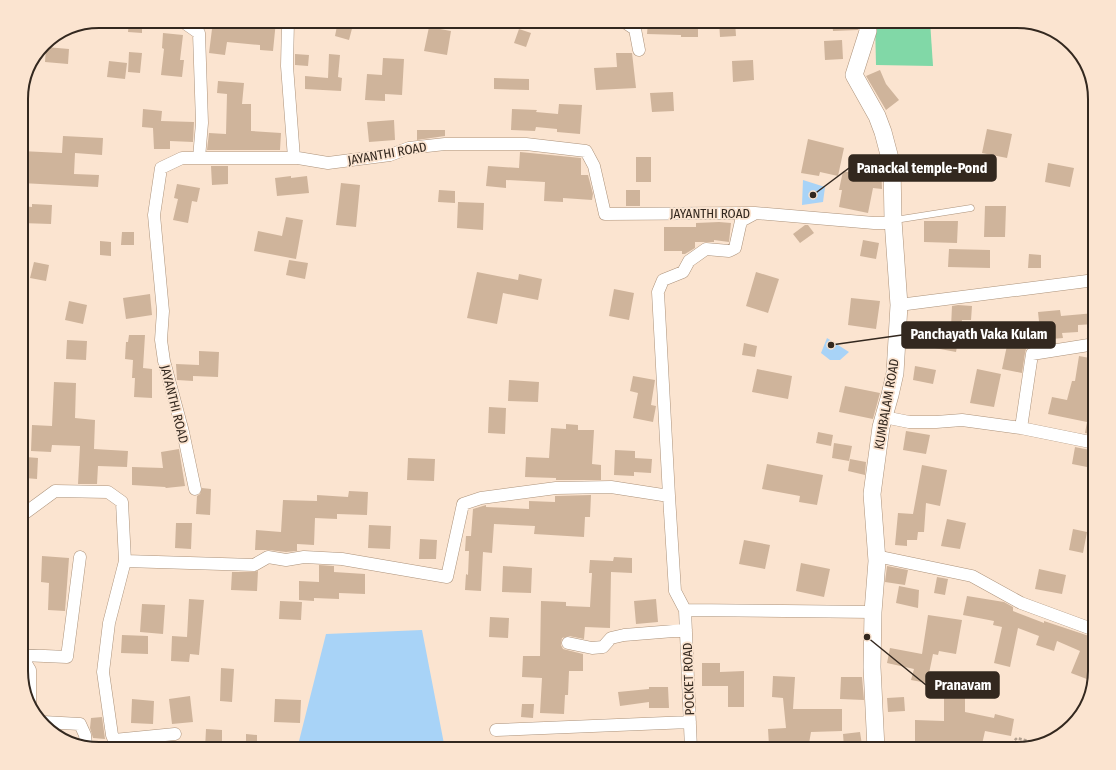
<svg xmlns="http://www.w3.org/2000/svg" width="1116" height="770" font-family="'Fira Sans Condensed',sans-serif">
	<rect width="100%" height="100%" fill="#fbe4d0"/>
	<!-- green -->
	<path fill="#81d8a7" d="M875,21H930L933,66L876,65Z"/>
	<!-- water -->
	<path fill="#a8d3f7" d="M803,180L825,187L823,202L802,205Z
		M827,338L849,352L840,360H830L821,353Z
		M422,630L445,749H297L326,634Z"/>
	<!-- building -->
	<path fill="#cfb49b" d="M129,21H142V33L128,32Z
		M213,21H276L273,51L260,50V45L227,42L225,55L209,53Z
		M338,21H354L349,40L335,36Z
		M681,21H698V37H681V35L647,34L648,22L681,23Z
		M719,21H735L736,36L720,37Z
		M832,21H857L858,30L833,31Z
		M429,27L451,31L447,55L424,51Z
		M519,29L531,33L526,47L514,43Z
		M163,33L183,35L180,60H184L182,77L161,75L164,49L162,48Z
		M842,40L843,59L825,60L824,41Z
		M46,47L69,49L68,64L45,62Z
		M129,52L142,53L140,73L128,72Z
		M616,53H632L636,88L596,90L594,68L617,67Z
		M295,54L309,55L308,66L295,65Z
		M329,54L340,55L338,77L342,78L341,91L305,89V76L328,78Z
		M383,58L404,59L402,95L385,94V101L365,100L367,74L382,75Z
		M753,60L754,80L733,82L732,61Z
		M109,61L127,63L125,79L107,77Z
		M880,70L886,84L899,100L886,110L866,76Z
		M494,78L529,79V90L494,89Z
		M218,81L244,83L242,104H251V131L281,133L280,150H207L209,133L226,134L227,94L217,93Z
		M673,92L674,111L652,112L650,93Z
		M559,104L582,105L580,134L557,132V129L536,127L535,131L511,130L512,109L537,110L536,112L558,114Z
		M143,109L162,111L161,121L194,122L193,142L170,141V149H154L153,128L142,127Z
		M394,120L395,140L369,142L367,122Z
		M987,129L1012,134L1007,158L982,153Z
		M417,130H445V136L417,140Z
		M63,136L103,138L102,155L75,153L74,174L99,175L98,187L21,183V151L62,153Z
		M808,139L844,148L838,176L820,172L819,176L801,173Z
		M520,152L581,158V175H588L593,194L592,200L563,198V202L544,201L545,182L506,180V188L486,186L488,166L519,168Z
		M636,157H651V182H636Z
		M864,161L881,165L882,189L873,188L868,213L839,207L842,190H839L843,171L862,175Z
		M1048,163L1074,168L1070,187L1045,182Z
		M211,166H228V184L212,185Z
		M291,176V178L307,176L309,193L277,196L275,178Z
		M341,183L360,185L356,227L336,225Z
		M177,184L200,188L197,202L192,201L188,223L173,220L178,199L174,198Z
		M439,190L455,191V203L438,202Z
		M626,190H640V206H626Z
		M458,202L484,203L483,230L457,228Z
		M32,204L52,205L51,224L21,223V206L32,207Z
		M985,206H1006L1005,237H984Z
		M286,217L303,220L296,259L254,251L258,231L282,236Z
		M924,221H958L957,243L924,242Z
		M719,222L731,223L729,242L714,240V242H695V248L685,254H682V251H664V227H696V223Z
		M805,225H808L814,233L800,243L793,234Z
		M122,232H134V245H121Z
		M863,240L879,243L876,259L860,256Z
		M100,241L111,242V256L100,255Z
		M949,249L990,250V268L948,267Z
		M1029,254L1041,255V268H1028Z
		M289,260L308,263L305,279L286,275Z
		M34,262L49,265L46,281L30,278Z
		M477,272L518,280L519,274L542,279L538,300L503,293L497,324L467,318Z
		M756,272L779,279L768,313L746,306Z
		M614,289L634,293L629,320L609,316Z
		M150,294L152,315L126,319L123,298Z
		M851,298L880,301L876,329L848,325Z
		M69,301L87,305L83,324L65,320Z
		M958,305L972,306L971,320H962L956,352L919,345L923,322L951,327L952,306Z
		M1060,310L1061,316L1095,313V324L1078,325V332L1062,333L1063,338L1041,340L1038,312Z
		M129,335H145L143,368L152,369V398L134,397L135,378H132L133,360L125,359L126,342H128Z
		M1009,336L1031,341L1029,347L1026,349L1025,353L1022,373L1002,369Z
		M67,340L87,341L86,360L66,359Z
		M744,343L757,346L755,357L742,355Z
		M199,351L219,352L218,377L193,376V381L177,380L176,364L199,365Z
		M1079,356L1095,359L1091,385L1095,386V435L1085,433L1087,422L1048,414L1052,397L1067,400L1072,381H1075Z
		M915,366L936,370L933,384L913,380Z
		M757,369L792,376L788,399L752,392Z
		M977,369L1001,374L994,407L970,403Z
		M633,376L655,380L651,405L656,406L653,422L633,418L638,393L630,391Z
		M509,380L539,382L538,402L508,401Z
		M54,382L76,383L75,418L95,420L94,449L128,451L127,467L98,466L97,484H78L80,446L52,445L51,452L31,451L32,425L52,426Z
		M845,386L880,393L873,419L839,412Z
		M489,407L506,408L505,434L488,433Z
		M566,424L578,425V430H594L592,464L601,465V480H556V478L525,477L526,457L549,458L551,428L566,429Z
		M906,431L930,435L926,454L903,450Z
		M818,432L833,435L831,446L816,443Z
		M834,443L852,446L849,461L832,458Z
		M1075,447L1090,450L1087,467L1072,464Z
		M179,449L185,486L166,488L165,487L132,485V467L163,468L161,452Z
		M615,450L635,451V458L652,459L651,473L634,472V476L614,475Z
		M26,457L38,458L37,479L25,478Z
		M408,458L435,459L434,481L407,480Z
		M850,459L866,462L865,475L848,471Z
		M767,464L823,475L817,505L799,502L800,496L762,489Z
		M922,465L947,470L940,506L926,503L924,532H918L917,540H907V546L895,545L898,513L913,514Z
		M202,488L211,489L210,515L196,514L197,496L200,494Z
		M349,491L368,492L367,515L337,514V519L315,518L314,545L297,544V551L286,552L269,550H255L256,530L281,532L283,500L317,501V495L348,497Z
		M591,495L590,517H585L584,537L534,534L535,526L494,524L492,553L483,552L481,591L465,590L466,574L468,575L469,551H465L466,536H471L473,509L486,505V507L529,509V501L555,502V496Z
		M947,519L966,523L960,549L941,546Z
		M176,523H192L191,549L175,548Z
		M369,525L391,526L390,549L368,548Z
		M1073,529L1087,532L1083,553L1069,550Z
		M420,539L437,540L436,559H419Z
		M744,540L770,545L765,569L739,564Z
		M42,556L69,558L65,611L48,610L49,583L41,582Z
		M614,557L632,558V573L611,572L610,628L585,627L584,639L569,636L562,638L561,645L563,649L583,654V671H569L568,695H565L564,714L540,713L542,678L522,677L523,656H540L541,601L566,602V606L590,607L592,573H589L590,560L613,561Z
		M801,563L830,569L824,597L796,591Z
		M319,565L334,566V572L365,574V594L339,593V599L314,598V601L299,600V581L319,582Z
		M503,566L532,568L531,593L502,592Z
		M887,566L908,570L905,585L885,582Z
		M1039,569L1066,575L1062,594L1035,589Z
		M258,571L257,591L231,590L232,572H254Z
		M937,577L948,579L945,595L934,593Z
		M899,586L919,590L918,608L896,603Z
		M967,596L1004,602L1013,607V611L1044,623V621L1095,638V671L1092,681L1071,673L1080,651L1057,641L1054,651L1036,645L1039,636L1018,628L1010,667L994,663L1002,627L993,625L994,621L963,615Z
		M189,599L204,600L199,655L190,654L189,662L171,661L172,636L187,637Z
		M656,599L658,622L636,624L634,601Z
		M280,601L302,602L301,620L279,619Z
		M142,604L165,605L163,634L140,632Z
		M928,615L962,620L956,654L939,651L938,655L933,654L927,683L911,680L914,669L887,663L890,648L922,654Z
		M490,617L509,618L508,638L489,637Z
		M122,635L148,636V654L121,653Z
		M702,663H720V672L744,671V707H728V686H702Z
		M221,668L234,669L232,702L220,701Z
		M773,676L795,677L793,709H842V731L811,732L808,749H795L796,744L769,746L768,729L786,728L783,698L772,697Z
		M841,677H862L864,700L840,699Z
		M944,683H965V712L994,718L995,714L1014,719L1011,736L985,731L981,749H915V720L944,721Z
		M649,687H668L669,708H649V702L620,706L618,692L649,689Z
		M190,696L193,722L172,724L169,699Z
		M904,697L905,711L888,712L887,698Z
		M132,699L154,701L153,724L131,723Z
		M275,699L301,700L300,723L274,722Z
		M522,704H534L533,718L521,717Z
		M102,717L105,739L93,738L90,728L91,718Z
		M206,729L222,730V749H205Z
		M860,732L862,745L844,747L843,734Z
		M246,734L257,735V749H246Z"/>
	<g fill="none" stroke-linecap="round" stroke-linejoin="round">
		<defs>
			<path id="lane" d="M895,220L971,208"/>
			<path id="street" d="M182,21L199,33L202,123L199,158
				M288,21L287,66L294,158
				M626,21V23L635,29L639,50
				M899,305L1095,280
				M884,417L909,422H936L962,420L1021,428L1032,354L1095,344
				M1021,428L1095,443
				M195,489L183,432L164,361L161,340L163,311L154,215L161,168L182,158H298L328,163L390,155L409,148L445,144H526L586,151L594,166L605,214L755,213L874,223H893
				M669,496L658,292L663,280L683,272L689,261L706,249L729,251L735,248L741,221L754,214
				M21,516L55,491L108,492L122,502L125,561L254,565L268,557L286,560L304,557L342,559L447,577L463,504L481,498L556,488L611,487L669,496L675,591L685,610L873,612
				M22,516V655L67,657L80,557
				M876,556L972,576L1021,603L1089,628L1095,631
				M125,561L109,623L103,672L112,735L114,740L175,734
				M685,610L691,749
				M568,643L592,648L603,647L611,638L624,635L686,630
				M21,655L30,670V704
				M43,722L80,724L85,735L86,745
				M496,730L690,722"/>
			<path id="secondary" d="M867,21L868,31L854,75L877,116L883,132L892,166L893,220L899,305L895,373L890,395L881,427L872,494L877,561L873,612L872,667L876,749"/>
		</defs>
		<!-- lane casing -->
		<use href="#lane" stroke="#ac927a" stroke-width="7"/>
		<!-- street casing -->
		<use href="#street" stroke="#ac927a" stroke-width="13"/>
		<!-- secondary casing -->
		<use href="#secondary" stroke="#ac927a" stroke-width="18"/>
		<!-- path -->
		<path stroke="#b4a291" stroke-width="2.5" stroke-dasharray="3 2" stroke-linecap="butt" d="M1011,749L1012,743L1017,738L1040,744"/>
		<!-- lane -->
		<use href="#lane" stroke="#fff" stroke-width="6"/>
		<!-- street -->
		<use href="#street" stroke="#fff" stroke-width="12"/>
		<!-- secondary -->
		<use href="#secondary" stroke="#fff" stroke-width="17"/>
	</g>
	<g text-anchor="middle" stroke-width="3.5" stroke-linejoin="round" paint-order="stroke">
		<!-- street labels -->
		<g font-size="13" fill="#33281f" stroke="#fbe4d0">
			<text transform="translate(387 153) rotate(-10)" y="5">JAYANTHI ROAD</text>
			<text x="710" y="218">JAYANTHI ROAD</text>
			<text transform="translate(175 404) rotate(76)" y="5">JAYANTHI ROAD</text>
			<text transform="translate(886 404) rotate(-80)" y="5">KUMBALAM ROAD</text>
			<text transform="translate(688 679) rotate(-92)" y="5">POCKET ROAD</text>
		</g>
	</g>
	<!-- crop -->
	<path d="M0 0H1116V770H0ZM99 28H1017A71 71 0 0 1 1088 99V671A71 71 0 0 1 1017 742H99A71 71 0 0 1 28 671V99A71 71 0 0 1 99 28Z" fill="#fbe4d0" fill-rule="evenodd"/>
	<path fill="none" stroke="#33281f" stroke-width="2" d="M99 28H1017A71 71 0 0 1 1088 99V671A71 71 0 0 1 1017 742H99A71 71 0 0 1 28 671V99A71 71 0 0 1 99 28Z"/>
	<!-- callouts -->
	<path fill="none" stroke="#33281f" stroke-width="1.5" d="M813 195L849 168M831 345L902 335M867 637L926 685"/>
	<g fill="#33281f" stroke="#fbe4d0" stroke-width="1.5">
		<circle cx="813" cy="195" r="4"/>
		<circle cx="831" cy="345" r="4"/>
		<circle cx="867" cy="637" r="4"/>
	</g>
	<g fill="#33281f" stroke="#33281f" stroke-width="1.5">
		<rect x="849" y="155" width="147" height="26" rx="4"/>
		<rect x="902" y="322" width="153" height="26" rx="4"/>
		<rect x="926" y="672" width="73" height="26" rx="4"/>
	</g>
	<g font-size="14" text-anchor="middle" font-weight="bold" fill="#fff">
		<text x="922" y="173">Panackal temple-Pond</text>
		<text x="979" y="339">Panchayath Vaka Kulam</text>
		<text x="963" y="690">Pranavam</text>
	</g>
</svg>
